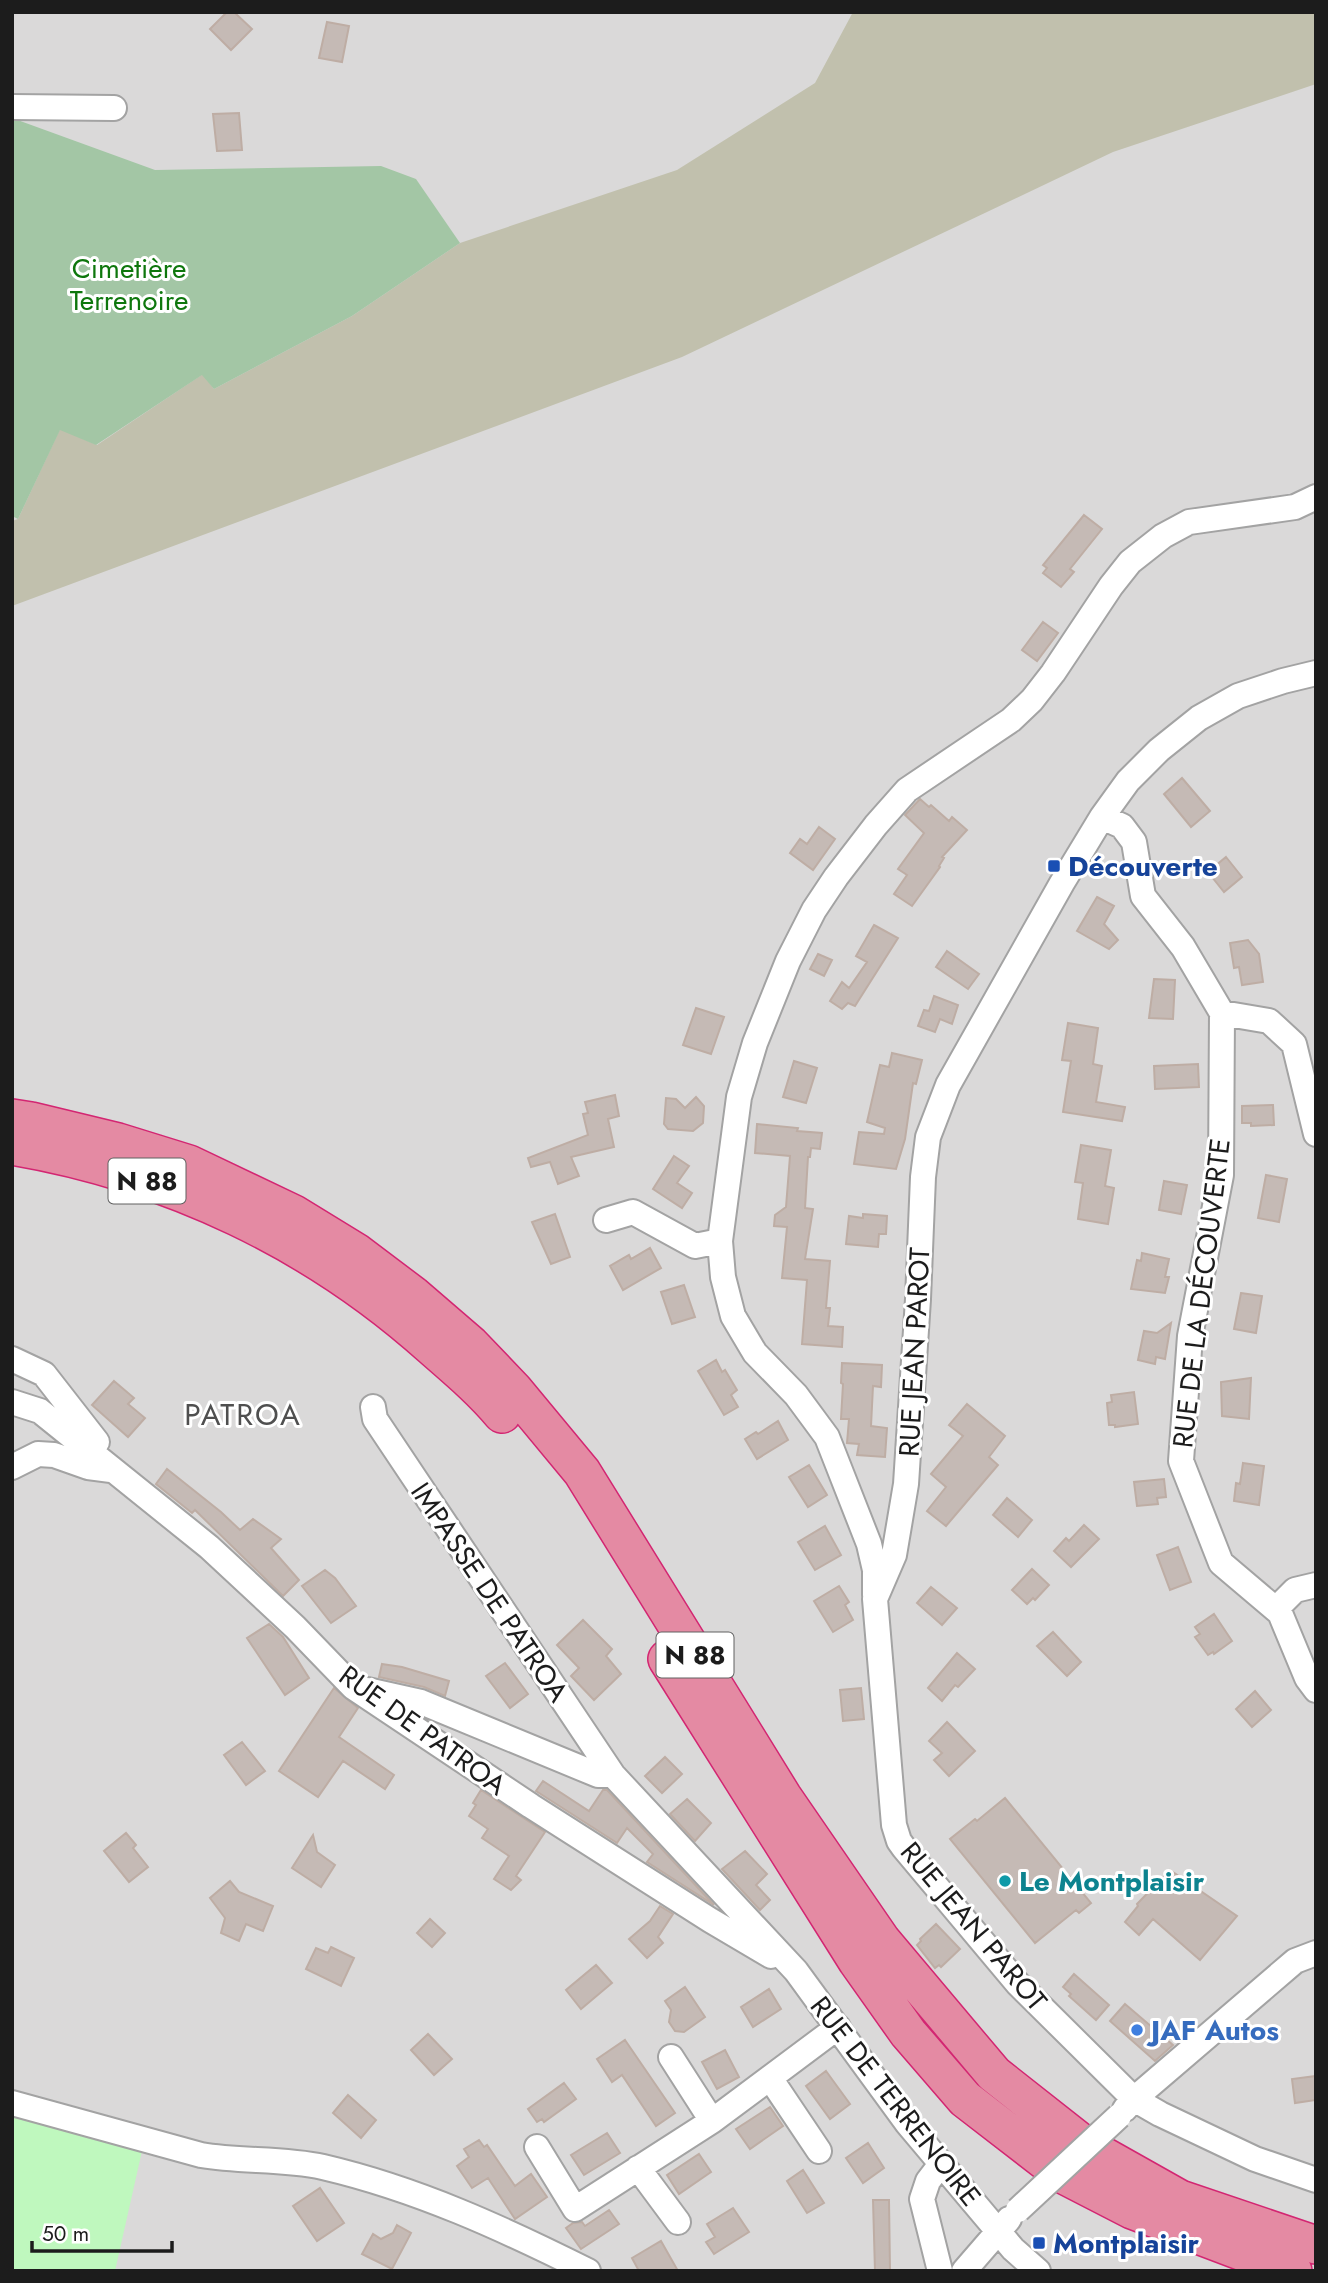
<svg xmlns="http://www.w3.org/2000/svg" width="1328" height="2283" font-family="Jost,sans-serif">
	<rect width="100%" height="100%" fill="#ede8e2"/>
	<!-- residential -->
	<path fill="#dad9d9" d="M12,12H1316V2271H12Z"/>
	<!-- construction -->
	<path fill="#c1c0ad" d="M853,12H1316V84L1113,152L682,357L12,606V521L18,519L60,429L97,445L203,374L214,389L352,316L460,243L677,170L815,83Z"/>
	<!-- cemetery -->
	<path fill="#a3c6a5" d="M12,118L155,170L381,166L416,179L460,243L352,316L214,389L202,375L96,445L60,430L18,519L12,516Z"/>
	<!-- park -->
	<path fill="#bff8be" d="M12,2116L142,2151L115,2271H12Z"/>
	<!-- building -->
	<path fill="#c5bab5" stroke="#beada4" stroke-width="2" d="M227,12H234L252,29L231,50L210,29Z
		M327,22L349,26L342,62L319,58Z
		M239,113L242,150L217,151L213,114Z
		M1084,515L1102,529L1070,569L1074,572L1061,587L1043,573L1047,568L1043,565Z
		M1043,622L1058,633L1037,661L1022,650Z
		M1182,778L1210,811L1191,827L1164,794Z
		M920,799L929,807L931,805L949,821L952,817L967,830L942,857L944,858L939,866L940,867L912,906L894,894L907,875L898,869L924,833L905,815Z
		M819,827L835,839L813,870L790,853L800,839L807,844Z
		M1226,857L1242,877L1224,892L1208,872Z
		M1097,897L1114,906L1104,924L1118,940L1109,949L1077,931Z
		M874,925L898,938L855,1006L848,1003L842,1009L830,1001L842,982L849,988L867,962L856,956Z
		M1248,940L1259,954L1263,982L1242,985L1239,967L1234,968L1230,943Z
		M947,951L979,974L968,989L936,967Z
		M818,954L832,960L824,976L810,969Z
		M1154,979L1175,980L1173,1019L1149,1018Z
		M934,996L958,1005L952,1024L940,1019L935,1032L918,1026L924,1010L929,1011Z
		M696,1008L724,1017L711,1054L683,1045Z
		M1068,1023L1098,1028L1093,1064L1102,1066L1096,1102L1125,1107L1122,1121L1063,1112L1071,1061L1062,1060Z
		M892,1053L922,1060L916,1084L913,1083L905,1139L896,1169L854,1164L859,1132L884,1134L885,1128L867,1122L880,1065L889,1067Z
		M794,1061L817,1068L806,1103L783,1097Z
		M1198,1064L1199,1087L1155,1089L1154,1066Z
		M615,1095L619,1116L608,1119L614,1147L571,1157L579,1176L558,1184L550,1162L531,1167L528,1158L588,1135L583,1114L588,1113L585,1102Z
		M696,1097L704,1106L703,1123L693,1131L668,1129L664,1124L666,1098L676,1099L685,1108Z
		M1273,1105L1274,1125L1251,1126V1123H1242V1106Z
		M757,1124L798,1128L797,1131L822,1133L820,1149L811,1148L810,1157H808L805,1208L813,1209L805,1259L830,1261L826,1308H830L828,1326L843,1327L842,1347L802,1344L807,1280L782,1278L787,1227L774,1226L775,1215L786,1207L790,1156L755,1153Z
		M1081,1145L1111,1150L1105,1186L1114,1188L1108,1224L1078,1219L1083,1183L1075,1182Z
		M674,1156L689,1166L677,1183L692,1193L682,1208L653,1189Z
		M1266,1175L1287,1179L1279,1222L1258,1218Z
		M1164,1181L1187,1185L1181,1214L1159,1210Z
		M555,1214L570,1257L551,1264L532,1222Z
		M863,1214L887,1216L886,1234H879L878,1247L846,1244L849,1216L863,1218Z
		M650,1248L661,1268L623,1290L610,1266L629,1255L631,1259Z
		M1142,1253L1169,1259L1165,1277H1169L1165,1293L1131,1289L1137,1260L1141,1261Z
		M684,1285L695,1317L672,1324L661,1292Z
		M1241,1293L1262,1296L1256,1333L1234,1329Z
		M1171,1323L1165,1359L1156,1357L1155,1364L1138,1360L1144,1331L1157,1333Z
		M716,1360L722,1372L725,1370L737,1390L731,1395L738,1407L724,1415L698,1371Z
		M842,1363L882,1365L881,1387L873,1386L871,1426L887,1428L885,1457L857,1455L859,1444L847,1443L849,1419H841L843,1384L841,1383Z
		M1251,1378L1249,1419L1222,1416L1221,1382Z
		M114,1381L134,1398L128,1404L145,1418L128,1437L92,1405Z
		M1134,1392L1138,1424L1115,1427V1425H1109L1107,1403L1112,1402L1111,1395Z
		M967,1404L1005,1436L989,1457L998,1465L946,1526L927,1511L946,1487L931,1474L963,1436L949,1425Z
		M778,1421L788,1440L757,1459L745,1439L756,1432L758,1434Z
		M1243,1463L1264,1466L1259,1505L1234,1501L1236,1483L1240,1484Z
		M809,1465L827,1495L808,1507L789,1477Z
		M167,1469L221,1512L240,1530L253,1519L281,1539L271,1548L299,1580L283,1596L195,1510L192,1513L156,1484Z
		M1164,1479L1166,1497L1157,1498L1158,1504L1137,1506L1134,1482Z
		M1007,1498L1032,1520L1018,1537L993,1515Z
		M1084,1525L1099,1539L1071,1567L1054,1551L1066,1538L1069,1541Z
		M825,1526L841,1555L815,1570L798,1542Z
		M1178,1547L1191,1582L1170,1590L1157,1555Z
		M1032,1569L1049,1585L1035,1600L1033,1598L1027,1604L1012,1590Z
		M325,1570L335,1578L356,1606L331,1623L302,1586Z
		M839,1586L849,1602L845,1605L853,1620L833,1632L814,1601Z
		M931,1587L957,1608L942,1625L917,1603Z
		M1214,1614L1232,1641L1214,1654L1213,1652L1208,1655L1195,1637L1200,1634L1195,1627Z
		M583,1620L612,1649L606,1656L621,1674L594,1700L571,1676L579,1668L557,1645Z
		M269,1624L283,1637L309,1678L285,1695L247,1638Z
		M1053,1632L1081,1662L1067,1676L1037,1646Z
		M957,1653L975,1669L958,1687L955,1685L942,1701L928,1688Z
		M505,1663L528,1694L510,1708L486,1676Z
		M382,1664L402,1667L449,1681L445,1696L424,1687L379,1677Z
		M334,1688L358,1708L339,1737L394,1775L385,1789L343,1761L318,1797L279,1771Z
		M861,1688L864,1719L843,1721L840,1690Z
		M1255,1691L1271,1710L1252,1727L1236,1709Z
		M947,1722L975,1751L949,1776L934,1760L942,1753L929,1741Z
		M242,1742L265,1771L246,1785L224,1755Z
		M665,1757L682,1774L662,1793L645,1776Z
		M543,1781L589,1811L603,1790H607L714,1905L647,1862L653,1854L627,1828L617,1843L536,1791Z
		M481,1790L545,1832L516,1876L521,1880L511,1890L494,1879L509,1856L482,1838L488,1829L469,1816L476,1805L473,1803Z
		M1005,1798L1091,1903L1079,1913L1076,1910L1035,1943L950,1839L975,1819L977,1821Z
		M687,1799L711,1823L695,1841L670,1814Z
		M126,1833L136,1845L133,1848L148,1867L129,1882L104,1851Z
		M313,1835L317,1852L335,1865L321,1887L292,1868Z
		M745,1851L767,1874L756,1885L770,1900L760,1910L722,1869Z
		M1170,1870L1237,1916L1200,1960L1153,1919L1139,1935L1125,1922L1138,1906L1137,1904Z
		M230,1881L239,1892L273,1906L263,1931L246,1924L239,1941L221,1933L225,1918L210,1898Z
		M660,1906L673,1914L658,1937L663,1943L647,1958L629,1939L650,1921Z
		M430,1919L445,1933L432,1947L417,1933Z
		M936,1924L960,1949L941,1967L939,1965L935,1968L917,1945L921,1941L920,1939Z
		M331,1947L354,1958L341,1986L306,1969L316,1948L328,1953Z
		M596,1965L612,1983L581,2009L566,1990Z
		M1074,1974L1109,2005L1096,2020L1069,1996L1071,1994L1063,1987Z
		M685,1987L705,2017L684,2032L675,2031L669,2022L671,2010L665,2001Z
		M769,1989L781,2009L753,2027L741,2007Z
		M1125,2004L1173,2045L1155,2061L1110,2021Z
		M428,2034L452,2059L434,2075L411,2050Z
		M625,2040L675,2113L656,2126L622,2075L612,2082L597,2059Z
		M725,2050L739,2077L717,2089L702,2062Z
		M826,2071L850,2104L830,2119L806,2086Z
		M1316,2076V2100L1295,2103L1292,2079Z
		M564,2083L576,2099L544,2122L542,2119L537,2122L528,2109Z
		M348,2095L376,2120L361,2138L333,2113Z
		M770,2107L783,2126L750,2149L736,2129Z
		M607,2133L620,2153L584,2175L571,2155Z
		M479,2140L484,2147L487,2145L515,2186L531,2174L547,2197L515,2219L488,2178L472,2188L457,2166L469,2157L464,2149Z
		M868,2143L884,2168L863,2183L846,2158Z
		M699,2154L711,2172L679,2194L667,2175Z
		M803,2170L824,2203L807,2213L787,2181Z
		M320,2188L344,2223L317,2241L293,2206Z
		M873,2200H889L890,2271H875Z
		M733,2208L749,2232L714,2254L706,2242L715,2237L707,2224Z
		M609,2210L619,2224L581,2249L566,2228L573,2223L582,2222L585,2226Z
		M397,2225L411,2233L392,2269L362,2254L373,2234L381,2239L393,2233Z
		M661,2241L678,2271H639L632,2258Z"/>
	<g fill="none" stroke-linecap="round" stroke-linejoin="round">
		<defs>
			<path id="minor" d="M12,107L114,108
				M1316,673L1283,681L1238,696L1199,718L1159,750L1128,781L1102,817L1062,883L948,1085L928,1137L923,1177L918,1299L906,1484L894,1555L875,1599L894,1825L899,1841L904,1848L1018,1984L1134,2099L1160,2114L1255,2159L1316,2180
				M1102,817L1122,826L1134,842L1143,896L1183,947L1222,1013L1221,1175L1190,1336L1181,1461L1221,1563L1280,1613L1307,1678L1316,1690
				M1222,1013L1269,1021L1294,1044L1316,1134
				M606,1220L633,1212L695,1246L720,1241
				M12,1359L44,1374L97,1442L94,1446
				M12,1402L40,1411L209,1547L295,1627L353,1687L531,1806L710,1920L771,1956
				M373,1407L375,1419L613,1775L796,1971L907,2123L1013,2249L1038,2271
				M12,1467L38,1454L54,1455L88,1467L111,1470
				M875,1595V1570L869,1544L827,1437L796,1395L755,1353L733,1316L723,1277L720,1241L739,1097L755,1043L788,961L814,910L836,877L876,825L907,790L1011,720L1032,700L1053,673L1111,586L1130,562L1163,536L1189,522L1295,507L1316,497
				M1276,1609L1295,1590L1316,1585
				M367,1690L421,1702L598,1775H613
				M671,2057L712,2121
				M770,2078L819,2151
				M12,2103L201,2155C241,2162 283,2158 323,2167C417,2189 502,2228 588,2271
				M1125,2109L1134,2099L1295,1961L1316,1953
				M537,2147L575,2209L712,2121L838,2027
				M638,2168L678,2222
				M940,2271L922,2199L928,2181L941,2164
				M964,2271L1009,2219"/>
			<path id="highway" d="M12,1118L31,1121L118,1142L189,1164L294,1214L356,1252L413,1295L471,1345L514,1390L582,1472L783,1797L882,1941L994,2074L1084,2145L1180,2199L1316,2245
				M12,1146C170,1173 314,1241 433,1348C457,1369 481,1389 502,1414
				M667,1659L857,1961L908,2033L965,2099L1062,2174L1132,2210L1293,2271"/>
		</defs>
		<!-- minor casing -->
		<use href="#minor" stroke="#a3a3a3" stroke-width="28"/>
		<!-- highway casing -->
		<use href="#highway" stroke="#d32672" stroke-width="40"/>
		<!-- minor -->
		<use href="#minor" stroke="#fff" stroke-width="24"/>
		<!-- highway -->
		<use href="#highway" stroke="#e48aa3" stroke-width="37"/>
		<defs>
			<path id="minor-bridge" d="M1018,2210L1119,2116"/>
		</defs>
		<!-- minor-bridge casing -->
		<use href="#minor-bridge" stroke="#a3a3a3" stroke-width="28" stroke-linecap="butt"/>
		<!-- minor-bridge -->
		<use href="#minor-bridge" stroke="#fff" stroke-width="24"/>
	</g>
	<!-- markers -->
	<g fill="#1a4fb4" stroke="#fff" stroke-width="2.5">
		<rect x="1047" y="859" width="14" height="14" rx="3.5"/>
		<rect x="1032" y="2236" width="14" height="14" rx="3.5"/>
	</g>
	<circle fill="#0f9aa8" stroke="#fff" stroke-width="2.5" cx="1005" cy="1881" r="7"/>
	<circle fill="#3f7fe0" stroke="#fff" stroke-width="2.5" cx="1137" cy="2030" r="7"/>
	<g text-anchor="middle" stroke-width="6" stroke-linejoin="round" paint-order="stroke">
		<!-- shield labels -->
		<g fill="#fff" stroke="#606060" stroke-width="2">
			<rect x="108.5" y="1158.5" width="77" height="45" rx="5"/>
			<rect x="656.5" y="1632.5" width="77" height="45" rx="5"/>
		</g>
		<g font-size="26" font-weight="bold" fill="#1c1c1c">
			<text x="147" y="1190">N 88</text>
			<text x="695" y="1664">N 88</text>
		</g>
		<!-- park labels -->
		<g font-size="28" fill="#0e770d" stroke="#fff">
			<text x="129" y="278">Cimetière<tspan x="129" dy="32">Terrenoire</tspan></text>
		</g>
		<!-- transit labels -->
		<g font-size="28" font-weight="bold" fill="#164399" stroke="#fff" text-anchor="start">
			<text x="1068" y="876">Découverte</text>
			<text x="1053" y="2253">Montplaisir</text>
		</g>
		<!-- street labels -->
		<g font-size="28" fill="#1c1c1c" stroke="#fff">
			<text transform="translate(1201 1293) rotate(-83)" y="10">RUE DE LA DÉCOUVERTE</text>
			<text transform="translate(914 1352) rotate(-87)" y="10">RUE JEAN PAROT</text>
			<text transform="translate(490 1592) rotate(56)" y="10">IMPASSE DE PATROA</text>
			<text transform="translate(423 1730) rotate(36)" y="10">RUE DE PATROA</text>
			<text transform="translate(974 1926) rotate(50)" y="10">RUE JEAN PAROT</text>
			<text transform="translate(896 2101) rotate(52)" y="10">RUE DE TERRENOIRE</text>
		</g>
		<!-- culture labels -->
		<g font-size="28" font-weight="bold" fill="#0d838f" stroke="#fff" text-anchor="start">
			<text x="1019" y="1891">Le Montplaisir</text>
		</g>
		<!-- shop labels -->
		<g font-size="28" font-weight="bold" fill="#366cbe" stroke="#fff" text-anchor="start">
			<text x="1151" y="2040">JAF Autos</text>
		</g>
		<!-- neighbourhood labels -->
		<g font-size="30" letter-spacing="2" fill="#4f4f4f" stroke="#fff">
			<text x="243" y="1425">PATROA</text>
		</g>
	</g>
	<!-- border -->
	<rect width="1328" height="2283" fill="none" stroke="#1c1c1c" stroke-width="28"/>
	<!-- scale -->
	<path d="M32 2241v10h140v-10" fill="none" stroke="#1c1c1c" stroke-width="3.5"/>
	<text x="42" y="2241" font-size="21" fill="#1c1c1c" stroke="#ffffff" stroke-width="5" paint-order="stroke">50 m</text>
</svg>
